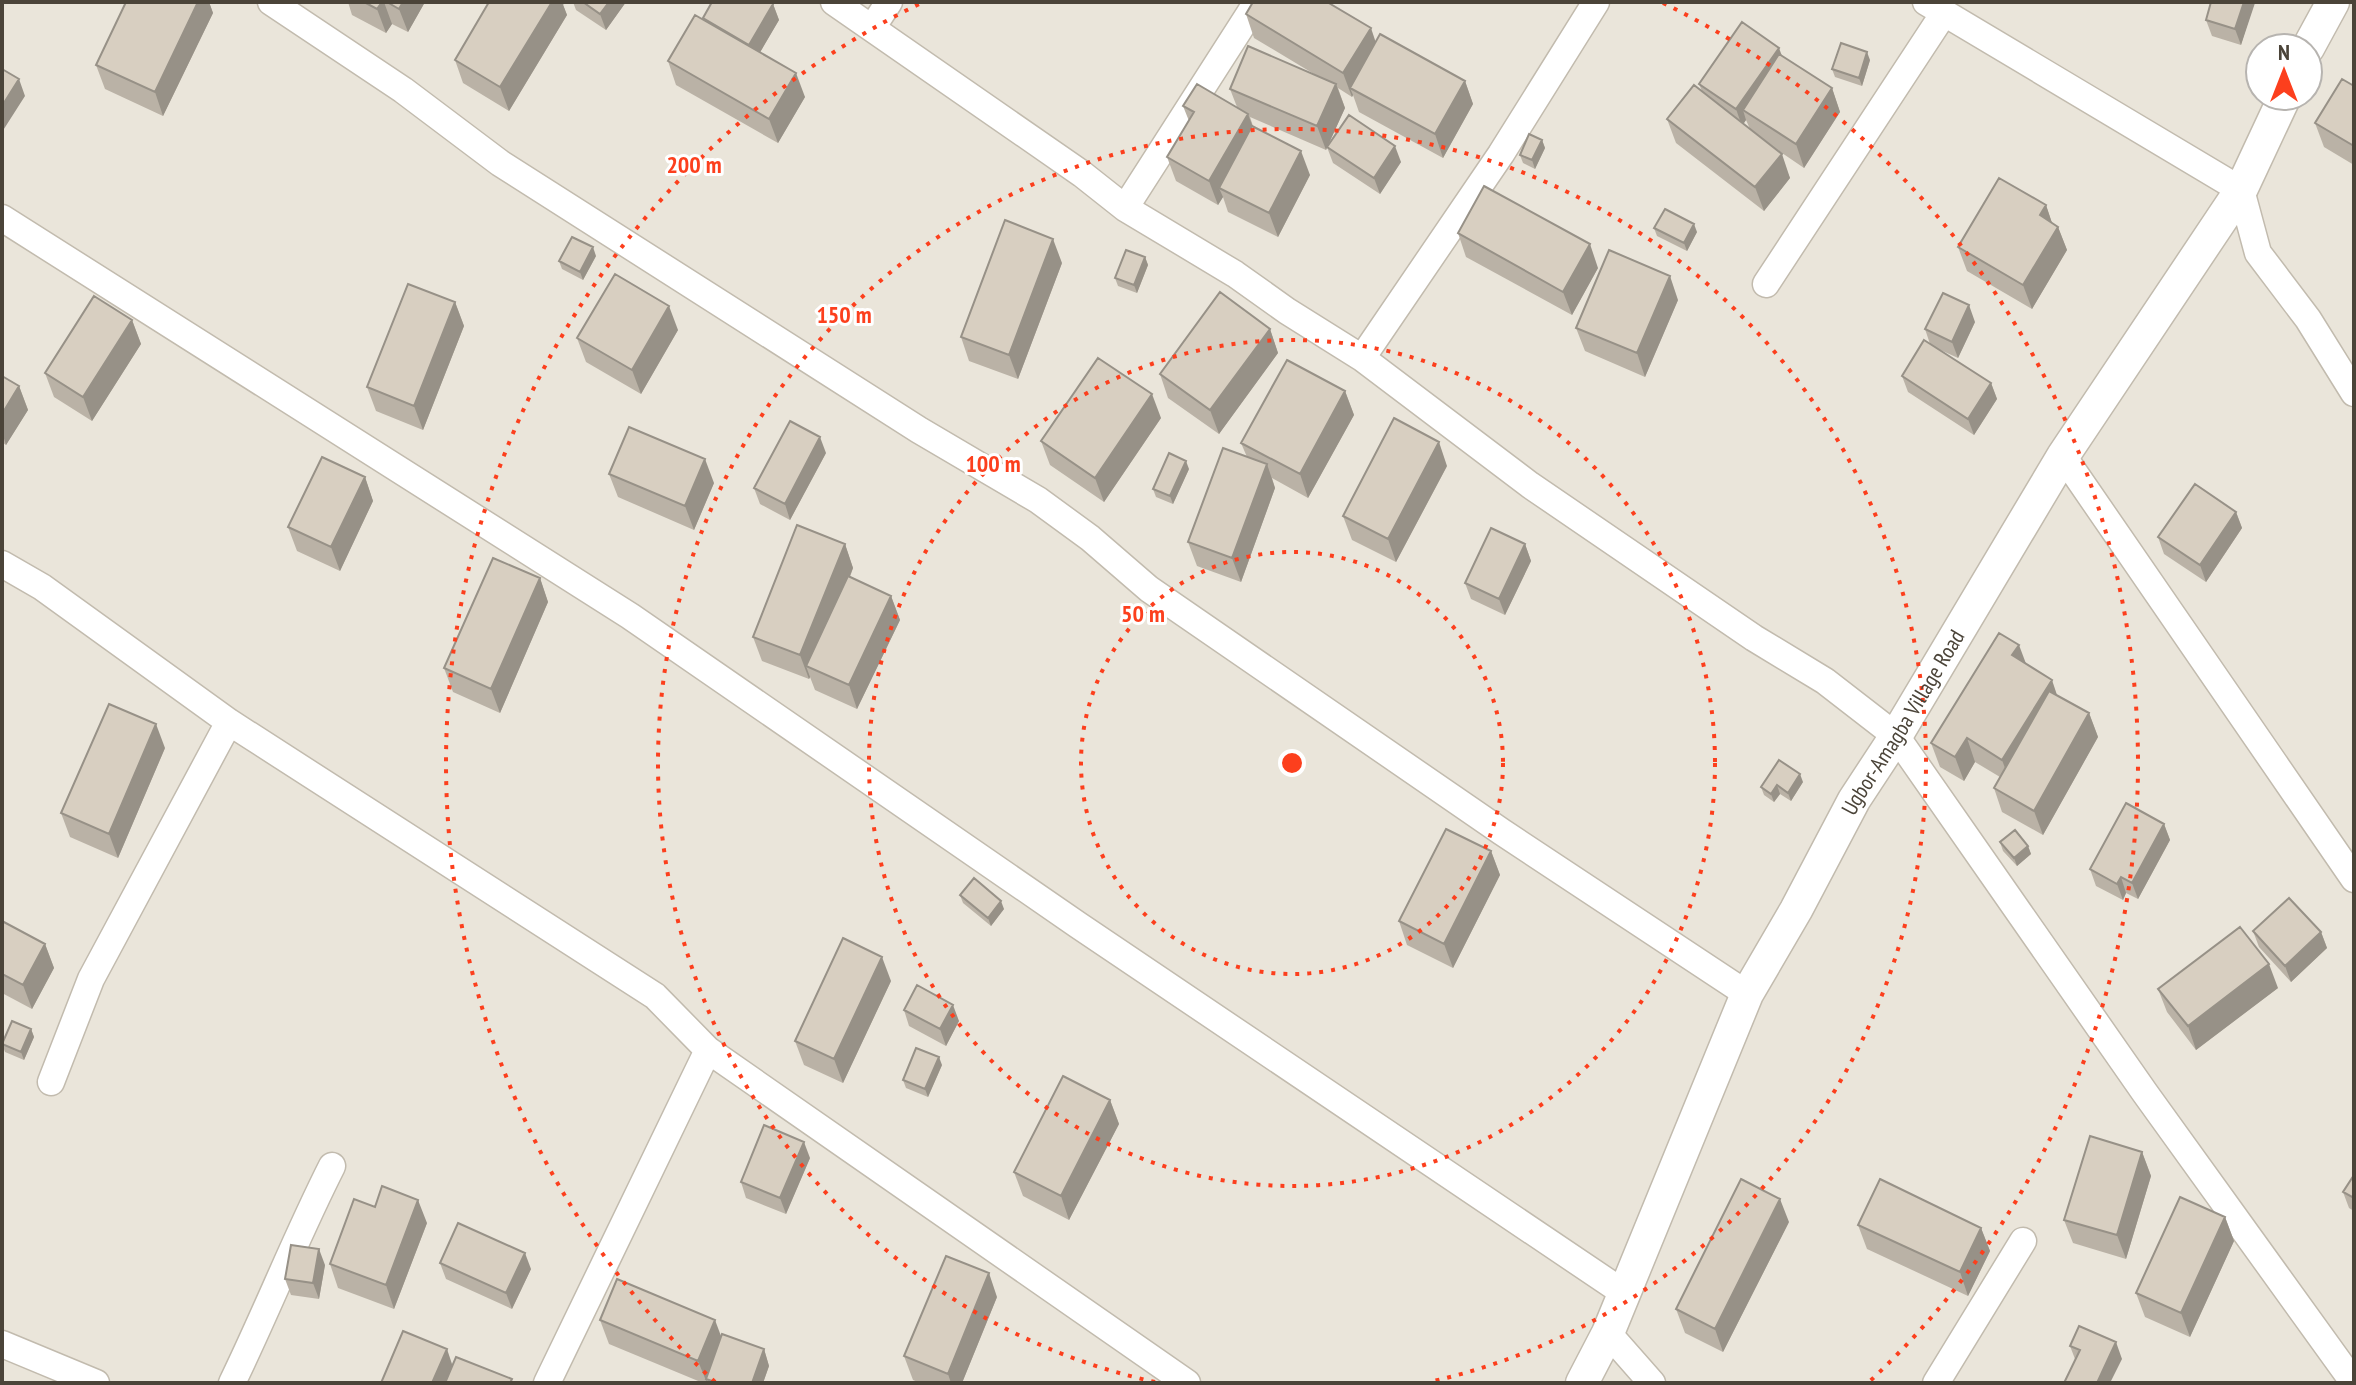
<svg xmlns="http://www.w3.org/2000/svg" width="2356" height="1385" font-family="'PT Sans Narrow',sans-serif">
	<rect width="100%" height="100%" fill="#f6f3ec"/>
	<!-- residential -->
	<path fill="#eae5da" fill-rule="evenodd" d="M2,2H2354V1383H2ZM2260,48H2308V96H2260Z"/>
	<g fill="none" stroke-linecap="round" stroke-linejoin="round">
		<defs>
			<path id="minor" d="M271,2L403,90L500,163L919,430L1038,500L1090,538L1149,589L1502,832L1747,994
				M834,2L1082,174L1125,208L1235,274L1287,311L1362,358L1530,485L1754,638L1825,681L1896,736L2145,1093L2354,1383
				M1926,2L2241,190L2258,253L2308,319L2354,393
				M872,28L889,2
				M1125,208L1257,2
				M2,218L630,616L1078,925L1624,1293
				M1766,284L1944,13
				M1362,358L1501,154L1596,2
				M2063,456L2354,879
				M2,564L42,587L229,722L655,996L708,1050L1187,1383
				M51,1082L91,979L229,722
				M1608,1333L1652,1383
				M2,1344L96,1383
				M232,1383C267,1311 296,1237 332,1166
				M547,1383L708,1050
				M1936,1383L2023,1241"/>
			<g id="tertiary">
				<path d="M2308,48L2333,2"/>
				<path id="s1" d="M1582,1383L1608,1333L1747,994L1796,910L1854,800L1896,736L2063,456L2241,190L2285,96"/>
			</g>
		</defs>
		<!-- minor casing -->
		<use href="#minor" stroke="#c2bbae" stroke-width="29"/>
		<!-- tertiary casing -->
		<use href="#tertiary" stroke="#c2bbae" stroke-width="35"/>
		<!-- minor -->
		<use href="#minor" stroke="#fff" stroke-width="26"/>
		<!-- tertiary -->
		<use href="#tertiary" stroke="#fff" stroke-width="32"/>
	</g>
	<!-- wall -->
	<path fill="#bab2a6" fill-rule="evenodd" d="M126,2H209L213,13L163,116L105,89L96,65Z
		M348,2H425L408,32L392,24L386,33L352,15Z
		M489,2H566L563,5L567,15L509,111L463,83L455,60Z
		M573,2H626L606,30L576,10Z
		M2211,2H2254L2241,45L2212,36L2206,20Z
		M773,4L779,20L760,52L805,97L778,143L676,85L668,61L703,20V18Z
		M1246,14L1376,42L1465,81L1473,104L1443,158L1359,112L1353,95L1352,97L1338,88L1345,108L1328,145L1401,162L1380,194L1333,163L1327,147L1326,150L1250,117L1253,126L1310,175L1278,237L1228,212L1223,197L1218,205L1176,181L1167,157L1189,121L1183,106L1237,107L1230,89L1314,74L1254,38Z
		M1783,57L1832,88L1840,112L1804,168L1776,149L1790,178L1764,211L1676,143L1667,119L1702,91L1699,84ZM1746,120L1750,129L1743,124Z
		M1870,60L1862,86L1835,77L1832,69Z
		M2354,86V165L2324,147L2315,123Z
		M1542,140L1545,148L1535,169L1523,163L1520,155Z
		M2046,205L2052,223L2058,227L2067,250L2032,309L1967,271L1958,247Z
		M1654,228L1697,232L1687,251L1657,236Z
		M1458,233L1598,268L1572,315L1466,257Z
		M596,256L583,280L562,269L559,261Z
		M1145,257L1148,265L1137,293L1118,286L1115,278Z
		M1062,263L1018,379L969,361L961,337Z
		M1678,300L1645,377L1585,351L1576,328Z
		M455,302L464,326L423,430L376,411L367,387Z
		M132,320L141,344L92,421L54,397L45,373Z
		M1975,322L1958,358L1936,348L1991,383L1997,399L1974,435L1908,392L1902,376L1930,344L1925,329Z
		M1270,329L1278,353L1219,434L1168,398L1160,374Z
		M678,330L641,394L586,362L577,338Z
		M2,376L19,386L28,410L6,445L2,442Z
		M1345,391L1354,415L1308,498L1272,478L1275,488L1241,582L1197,566L1188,542L1247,457L1241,443Z
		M1161,418L1104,502L1050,465L1041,441Z
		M826,453L790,520L760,504L754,488Z
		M1447,466L1396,562L1352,540L1343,516Z
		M1189,469L1173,504L1156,497L1153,489Z
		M609,474L714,483L694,530L618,497Z
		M365,477L373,501L340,571L297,551L288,527Z
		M2236,512L2242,528L2206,582L2164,554L2158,537Z
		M845,544L853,568L850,577L891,596L900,620L857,709L815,690L810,677L809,679L762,661L753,637Z
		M1525,544L1531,561L1505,615L1471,599L1465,583Z
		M540,578L548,602L500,713L453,692L444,668Z
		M2026,664L2058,696L2089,713L2098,737L2043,835L2002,812L1994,788L2000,777L1975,762L1964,781L1940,767L1931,743Z
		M165,748L118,858L70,837L61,813Z
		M1803,782L1791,801L1780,794L1774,802L1764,795L1761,787Z
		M2164,824L2170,840L2138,899L2126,893L2123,900L2096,886L2090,869Z
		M2000,842L2028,846L2031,854L2017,866L2003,851Z
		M1491,851L1500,875L1453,968L1407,945L1399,921Z
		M960,895L1004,909L991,926L963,903Z
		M2,921L45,944L54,968L32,1009L2,993Z
		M2253,931L2321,932L2327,948L2291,982L2259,947Z
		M891,981L843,1083L804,1065L795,1041Z
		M2278,988L2196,1050L2167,1012L2158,989Z
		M904,1010L959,1021L946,1046L909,1026Z
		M31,1029L34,1037L24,1060L5,1052L2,1044Z
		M942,1065L928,1097L906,1088L903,1080Z
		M1110,1100L1119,1124L1069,1220L1023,1196L1014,1172Z
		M2142,1152L2151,1176L2126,1259L2073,1243L2064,1220Z
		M810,1158L786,1214L746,1198L741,1182Z
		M2354,1175V1211L2349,1208L2343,1192Z
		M375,1207L427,1223L394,1309L338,1288L330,1264Z
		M2225,1217L2234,1241L2190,1337L2145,1317L2136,1293Z
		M1789,1222L1723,1352L1685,1333L1676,1309Z
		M1858,1225L1981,1228L1990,1251L1968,1296L1867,1249Z
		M440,1263L531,1269L512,1309L446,1279Z
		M325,1265L319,1299L291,1295L285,1279Z
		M997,1297L962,1383H920L913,1380L904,1356Z
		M600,1320L721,1337L764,1349L769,1366L763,1383H703L609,1344Z
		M2070,1346L2122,1359H2075Z"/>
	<!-- shaded-wall -->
	<path fill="#979187" d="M198,2H209L213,13L163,116L155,92Z
		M382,2H384L392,24L386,33L377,9Z
		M403,2H425L408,32L399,9Z
		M552,2H562L567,15L509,111L500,87Z
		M609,2H626L606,30L600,14Z
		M2244,2H2254L2255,3L2241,45L2235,29Z
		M773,4L779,20L755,61L749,45Z
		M1371,28L1379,52L1350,88L1353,95L1352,97L1343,73Z
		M1779,48L1785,64L1743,110L1746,120L1742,126L1736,109Z
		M1867,52L1870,60L1862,86L1859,78Z
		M796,73L805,97L778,143L769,119Z
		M19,79L25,96L2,132V106Z
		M1465,81L1473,104L1443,158L1435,134Z
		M1336,84L1345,108L1326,150L1317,126Z
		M1832,88L1840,112L1804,168L1796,144Z
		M1248,114L1257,138L1219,188L1223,197L1218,205L1209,181Z
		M1542,140L1545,148L1535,169L1532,160Z
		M1395,146L1401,162L1380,194L1374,178Z
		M1301,151L1310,175L1278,237L1269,213Z
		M1782,154L1790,178L1764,211L1755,187Z
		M2046,205L2054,229L2040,215Z
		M1694,224L1697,232L1687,251L1684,243Z
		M2058,227L2067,250L2032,309L2023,285Z
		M1053,239L1062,263L1018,379L1009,355Z
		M1590,244L1598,268L1572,315L1563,292Z
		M593,247L596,256L583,280L580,272Z
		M1145,257L1148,265L1137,293L1134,285Z
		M1670,276L1678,300L1645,377L1637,353Z
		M455,302L464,326L423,430L414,406Z
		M1969,305L1975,322L1958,358L1952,342Z
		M669,306L678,330L641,394L632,370Z
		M132,320L141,344L92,421L83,397Z
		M1270,329L1278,353L1219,434L1210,410Z
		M1991,383L1997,399L1974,435L1968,419Z
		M19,386L28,410L6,445L2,432V414Z
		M1345,391L1354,415L1308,498L1300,474Z
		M1152,394L1161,418L1104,502L1095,478Z
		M820,437L826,453L790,520L785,504Z
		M1439,442L1447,466L1396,562L1388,539Z
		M705,459L714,483L694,530L685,506Z
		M1186,461L1189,469L1173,504L1170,496Z
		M1267,464L1275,488L1241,582L1232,558Z
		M365,477L373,501L340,571L331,547Z
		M2236,512L2242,528L2206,582L2200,565Z
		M845,544L853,568L813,669L806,666L810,677L809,679L800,655Z
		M1525,544L1531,561L1505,615L1499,599Z
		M540,578L548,602L500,713L491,689Z
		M891,596L900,620L857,709L849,685Z
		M2019,645L2028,669L2012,655Z
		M2052,680L2060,704L2011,784L2002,760Z
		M2089,713L2098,737L2043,835L2034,811Z
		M156,724L165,748L118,858L109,834Z
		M1967,738L1975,762L1964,781L1955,757Z
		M1800,774L1803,782L1791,801L1788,793Z
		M1777,785L1780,794L1774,802L1771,794Z
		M2164,824L2170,840L2138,899L2132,883Z
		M2028,846L2031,854L2017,866L2014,858Z
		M1491,851L1500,875L1453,968L1444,944Z
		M2121,877L2126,893L2123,900L2117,884Z
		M1001,901L1004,909L991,926L988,918Z
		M2321,932L2327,948L2291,982L2285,966Z
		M45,944L54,968L32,1009L23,985Z
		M882,957L891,981L843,1083L834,1059Z
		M2269,964L2278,988L2196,1050L2188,1026Z
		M953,1005L959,1021L946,1046L940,1029Z
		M31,1029L34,1037L24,1060L21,1052Z
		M939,1057L942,1065L928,1097L925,1089Z
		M1110,1100L1119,1124L1069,1220L1061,1196Z
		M804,1142L810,1158L786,1214L780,1198Z
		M2142,1152L2151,1176L2126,1259L2117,1235Z
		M1780,1199L1789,1222L1723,1352L1715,1329Z
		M418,1200L427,1223L394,1309L386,1285Z
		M2225,1217L2234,1241L2190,1337L2181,1313Z
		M1981,1228L1990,1251L1968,1296L1960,1272Z
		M319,1249L325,1265L319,1299L313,1283Z
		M525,1253L531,1269L512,1309L506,1293Z
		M989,1273L997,1297L962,1383H951L948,1374Z
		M715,1320L724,1344L706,1379L708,1383H707L698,1361Z
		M2116,1342L2122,1359L2110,1383H2097Z
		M447,1349L455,1373L451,1383H432Z
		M764,1349L769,1366L763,1383H752Z"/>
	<!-- building -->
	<path fill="#d8cfc1" stroke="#979187" stroke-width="2" d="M126,2H198L155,92L96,65Z
		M364,2H382L377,9Z
		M387,2H403L399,9Z
		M489,2H552L500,87L455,60Z
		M583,2H609L600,14Z
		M712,2H770L773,4L749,45L703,18Z
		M1253,2H1327L1371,28L1343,73L1246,14Z
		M2211,2H2244L2235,29L2206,20Z
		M695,15L796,73L769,119L668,61Z
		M1742,22L1779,48L1736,109L1699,84Z
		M1380,34L1465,81L1435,134L1350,88Z
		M1841,43L1867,52L1859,78L1832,69Z
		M1248,46L1336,84L1317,126L1230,89Z
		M1779,54L1832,88L1796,144L1743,110Z
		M2,69L19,79L2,106Z
		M2342,79L2354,86V146L2315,123Z
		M1197,84L1248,114L1209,181L1167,157L1194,112L1183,106Z
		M1694,85L1782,154L1755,187L1667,119Z
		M1349,115L1395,146L1374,178L1327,147Z
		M1252,126L1301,151L1269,213L1219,188Z
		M1529,134L1542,140L1532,160L1520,155Z
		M1999,178L2046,205L2040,215L2058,227L2023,285L1958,247Z
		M1484,186L1590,244L1563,292L1458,233Z
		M1665,209L1694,224L1684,243L1654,228Z
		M1005,220L1053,239L1009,355L961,337Z
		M572,237L593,247L580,272L559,261Z
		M1126,250L1145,257L1134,285L1115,278Z
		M1609,250L1670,276L1637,353L1576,328Z
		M615,274L669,306L632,370L577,338Z
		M408,284L455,302L414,406L367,387Z
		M1220,292L1270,329L1210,410L1160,374Z
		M1943,293L1969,305L1952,342L1925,329Z
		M94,296L132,320L83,397L45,373Z
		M1924,340L1991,383L1968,419L1902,376Z
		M1098,358L1152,394L1095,478L1041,441Z
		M1287,360L1345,391L1300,474L1241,443Z
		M2,376L19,386L2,414Z
		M1394,418L1439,442L1388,539L1343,516Z
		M790,421L820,437L785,504L754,488Z
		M629,427L705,459L685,506L609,474Z
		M1223,448L1267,464L1232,558L1188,542Z
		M1169,453L1186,461L1170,496L1153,489Z
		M322,457L365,477L331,547L288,527Z
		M2195,484L2236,512L2200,565L2158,537Z
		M797,525L845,544L800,655L753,637Z
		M1491,528L1525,544L1499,599L1465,583Z
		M493,558L540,578L491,689L444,668Z
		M848,576L891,596L849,685L806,666Z
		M1999,633L2019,645L2012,655L2052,680L2002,760L1967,738L1955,757L1931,743Z
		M2049,691L2089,713L2034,811L1994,788Z
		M109,704L156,724L109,834L61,813Z
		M1779,760L1800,774L1788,793L1777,785L1771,794L1761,787Z
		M2126,803L2164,824L2132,883L2121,877L2117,884L2090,869Z
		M1446,829L1491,851L1444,944L1399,921Z
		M2015,830L2028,846L2014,858L2000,842Z
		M974,878L1001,901L988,918L960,895Z
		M2289,898L2321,932L2285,966L2253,931Z
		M2,921L45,944L23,985L2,974Z
		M2240,927L2269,964L2188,1026L2158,989Z
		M843,938L882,957L834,1059L795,1041Z
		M917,985L953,1005L940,1029L904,1010Z
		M12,1021L31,1029L21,1052L2,1044Z
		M916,1048L939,1057L925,1089L903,1080Z
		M1063,1076L1110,1100L1061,1196L1014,1172Z
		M764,1125L804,1142L780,1198L741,1182Z
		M2090,1136L2142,1152L2117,1235L2064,1220Z
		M2354,1175V1198L2343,1192Z
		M1741,1179L1780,1199L1715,1329L1676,1309Z
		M1880,1179L1981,1228L1960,1272L1858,1225Z
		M382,1186L418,1200L386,1285L330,1264L354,1199L375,1207Z
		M2180,1197L2225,1217L2181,1313L2136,1293Z
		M458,1223L525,1253L506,1293L440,1263Z
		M291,1245L319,1249L313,1283L285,1279Z
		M946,1256L989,1273L948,1374L904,1356Z
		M617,1279L715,1320L698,1361L600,1320Z
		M2079,1326L2116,1342L2097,1383H2064L2080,1350L2070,1346Z
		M403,1331L447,1349L432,1383H381Z
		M722,1334L764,1349L752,1383H718L706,1379Z
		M456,1357L512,1379L510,1383H445Z"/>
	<!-- distance rings -->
	<g fill="none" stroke="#fc3f1d" stroke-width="4" stroke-dasharray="4 8">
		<circle cx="1292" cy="763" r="211"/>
		<circle cx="1292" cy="763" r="423"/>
		<path d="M1155 1382A634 634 0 1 1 1429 1382"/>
		<path d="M715 1382A846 846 0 0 1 921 3M1663 3A846 846 0 0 1 1869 1382"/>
	</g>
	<g text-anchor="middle" stroke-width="6" stroke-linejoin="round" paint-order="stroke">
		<!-- street labels -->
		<g font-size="22" fill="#4b4439" stroke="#fff">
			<text dy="8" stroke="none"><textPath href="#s1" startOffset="736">Ugbor-Amagba Village Road</textPath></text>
		</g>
	</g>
	<circle cx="1292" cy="763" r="12" fill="#fc3f1d" stroke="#fff" stroke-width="4"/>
	<g font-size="24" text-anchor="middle" font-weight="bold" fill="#fc3f1d" stroke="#fff" stroke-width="6" stroke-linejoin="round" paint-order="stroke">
		<text x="694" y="173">200 m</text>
		<text x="844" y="323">150 m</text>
		<text x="993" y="472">100 m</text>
		<text x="1143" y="622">50 m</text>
	</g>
	<!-- border -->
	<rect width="2356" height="1385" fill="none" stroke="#4b4439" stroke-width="8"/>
	<!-- north arrow -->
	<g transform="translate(2284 72)"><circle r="38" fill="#ffffff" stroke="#b7b4b0" stroke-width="2"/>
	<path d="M0-6L14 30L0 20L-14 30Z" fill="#fc3f1d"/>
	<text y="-12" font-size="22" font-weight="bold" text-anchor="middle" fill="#4b4439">N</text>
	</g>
</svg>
